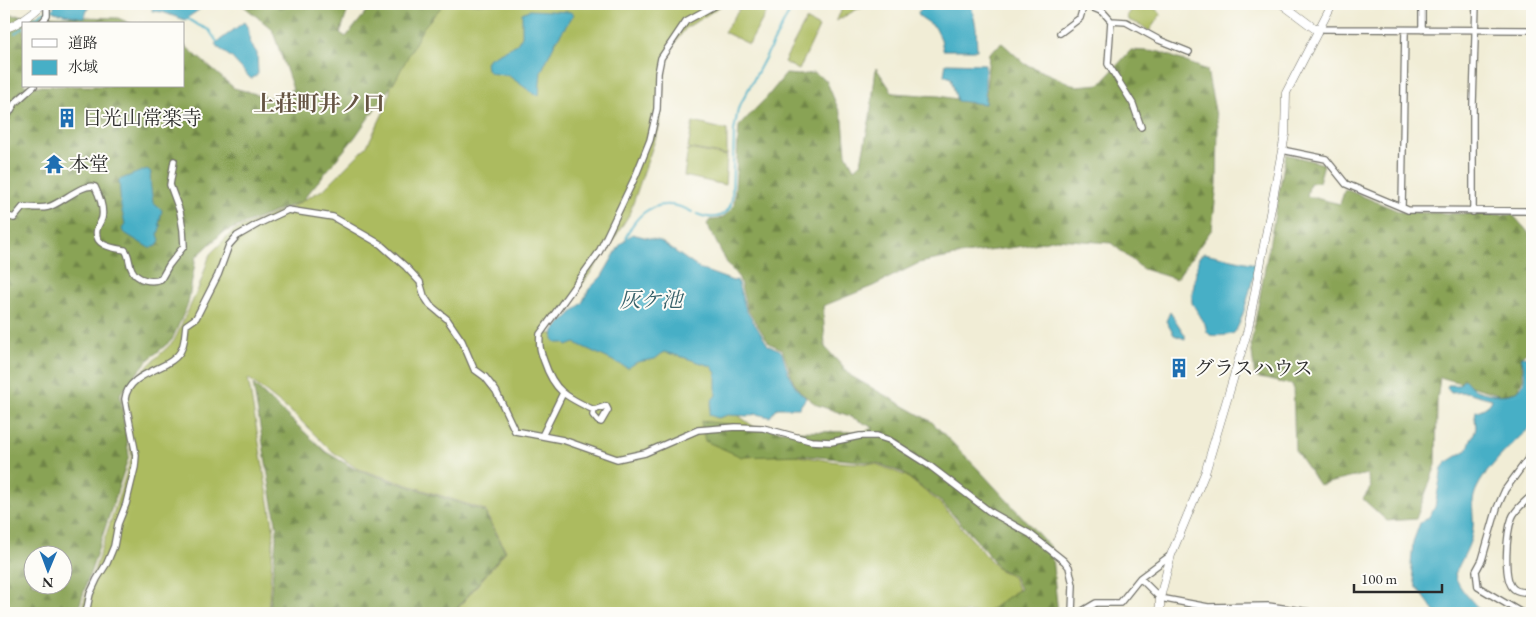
<svg xmlns="http://www.w3.org/2000/svg" width="1536" height="617" font-family="'EB Garamond','Noto Serif JP',serif">
	<defs>
		<pattern id="forest-firs" width="22" height="20" patternUnits="userSpaceOnUse" patternTransform="scale(1.25)"><rect width="22" height="20" fill="#89a355"/><path d="M5 1l3.5 6h-7zM16 11l3.5 6h-7z" fill="#708547"/></pattern>
	</defs>
	<rect width="100%" height="100%" fill="#fdfcf7"/>
	<filter id="ink" filterUnits="userSpaceOnUse"><feTurbulence type="fractalNoise" baseFrequency=".02" numOctaves="2"/><feDisplacementMap in="SourceGraphic" scale="10" xChannelSelector="R" yChannelSelector="G"/><feConvolveMatrix kernelMatrix="1 2 1 2 8 2 1 2 1" color-interpolation-filters="sRGB"/></filter>
	<filter id="wash" filterUnits="userSpaceOnUse"><feTurbulence type="fractalNoise" baseFrequency=".0096" numOctaves="4" result="noise"/><feDisplacementMap in="SourceGraphic" scale="20" xChannelSelector="R" yChannelSelector="G"/><feGaussianBlur stdDeviation="1.12" result="paint"/><feColorMatrix in="noise" values="0 0 0 0 0 0 0 0 0 0 0 0 0 0 0 0 0 1.4 0 .05"/><feComposite in="paint" operator="in"/></filter>
	<g filter="url(#wash)">
		<rect width="100%" height="100%" fill="#f1edd6"/>
		<!-- grass -->
		<path fill="#acbb5e" stroke="#6c7344" d="M428,4H724L686,28L667,53L659,128L629,215L603,256L546,333L661,349L716,364L723,404L781,447L799,456L838,462L876,464L906,476L941,504L998,569L1013,577L1018,589L989,613H454L506,551L485,510L356,468L329,449L296,416L248,378L274,531L268,613H80L132,457L122,395L130,383L174,341L199,287L210,254L233,231L289,208L324,189L367,146L387,105L397,58Z
			M743,4H771L749,44L724,32Z
			M845,4H877L861,7L836,21Z
			M1135,4C1147,4 1153,6 1161,14L1149,31L1141,25L1128,20L1127,15Z
			M806,20L819,27L799,70L784,62Z
			M693,122L727,130V155L688,148Z
			M688,149L727,156L725,185L684,176Z"/>
		<!-- forest -->
		<path fill="url(#forest-firs)" stroke="#5a6740" fill-rule="evenodd" d="M241,4H350L340,33L346,37L373,4H444L423,28L396,79L355,137L302,201L222,233L196,257L188,304L172,340L148,360L120,394L129,456L77,613H4V15L118,18L132,24H24V86H184V45L234,88L271,98L293,89L272,29ZM32,554H62V584H32Z
			M1002,43L1025,64L1076,86L1100,84L1131,50L1160,52L1207,70L1218,126L1217,184L1212,229L1176,279L1143,269L1111,243L1056,239L1024,246L965,254L919,263L873,286L823,306L825,347L851,376L932,422L980,471L1051,548L1058,613H986L1006,598L1020,589L1014,576L998,568L987,552L941,502L903,473L877,463L800,455L742,457L705,441L701,421L784,431L861,432L874,428L847,415L817,405L801,393L793,381L782,349L769,343L747,309L739,278L727,263L707,224L710,220C723,220 727,215 734,205L739,126L767,97L786,74L799,75L814,73L826,80L843,120L846,154L854,169L861,163L870,117L876,68L893,93L939,96L985,104L989,53Z
			M1286,154L1324,164L1319,182L1310,183L1307,196L1340,204L1345,189L1401,212L1513,215L1528,232L1532,240V348L1521,356L1523,378L1518,391L1502,395L1440,377L1437,402L1436,465L1416,519L1387,521L1363,499L1371,487L1367,474L1319,485L1295,450L1293,385L1255,377L1251,344Z
			M253,384L326,452L355,469L484,511L505,551L453,613H269L277,529Z"/>
		<!-- water -->
		<path fill="#47afc6" stroke="#396d78" d="M54,4H88L89,6L84,18L54,12Z
			M153,4H205C200,11 191,14 185,20L162,12L152,11Z
			M927,4H971L976,27L977,50H943L941,39L935,27L919,16L918,12Z
			M529,10L570,12L574,14L556,41L541,72L539,95L534,94L509,76L490,73L487,69L486,63L488,59L517,44L522,36V13Z
			M244,22L248,28L250,43L257,53L258,74L251,79L232,58L216,46L215,44Z
			M946,63L985,64V104L957,101L951,78L944,75Z
			M147,169L151,172C149,182 152,193 153,203L162,210L159,225H161L158,234L160,240L157,246L149,248L123,232L122,229L125,224L121,207L119,180Z
			M632,234L660,241L700,269L733,281L737,280L746,310L768,345L780,350L782,353C787,370 792,387 806,398L799,408H777L770,417L756,414L748,416L728,415L718,418L709,415L712,400L716,395V373L711,366L679,356L664,352L655,359L637,362L628,368L575,343L567,346L564,343H557L553,339L554,330L582,303L589,289L602,276L620,245Z
			M1204,253L1255,264C1255,275 1241,327 1234,333C1228,336 1217,336 1210,335L1207,332L1205,324L1192,303V296L1198,261L1199,257Z
			M1170,312L1185,335V339L1174,335L1166,321Z
			M1521,356L1532,357V426C1514,442 1480,473 1474,496C1471,507 1474,517 1473,527C1472,544 1462,558 1455,574C1458,590 1473,600 1482,613H1436L1416,586L1411,565L1413,542L1420,523L1428,518L1435,507L1442,468L1446,463L1467,450L1476,428L1475,417L1476,411C1482,410 1491,405 1492,399L1466,392L1451,393L1447,388L1448,385H1459L1464,379C1468,382 1471,388 1476,390C1490,395 1520,401 1524,380C1525,373 1523,364 1521,356Z"/>
		<g fill="none" stroke-linecap="round" stroke-linejoin="round">
			<!-- stream -->
			<path stroke="#47afc6" stroke-width="2" d="M185,17L198,25L209,30L217,42
				M28,24L42,13L55,9
				M15,33L24,27
				M697,214C712,220 729,219 732,199L734,131L738,109L791,9
				M629,240L626,237C639,208 662,196 692,212"/>
		</g>
	</g>
	<g filter="url(#ink)">
		<g fill="none" stroke-linecap="round" stroke-linejoin="round">
			<defs>
				<path id="street" d="M1084,4L1103,12L1111,21L1108,64L1133,104L1141,127
					M1111,21L1126,22L1159,40L1189,52
					M41,24L47,16V4
					M1320,28L1324,29L1532,30
					M1422,30V4
					M1060,33L1080,18L1084,4
					M4,122L15,103L34,86
					M1282,150L1326,159L1346,184L1408,210L1532,211
					M1402,207L1405,30
					M1473,212V104L1476,4
					M4,215L14,218L23,207C31,207 40,209 48,207C61,204 83,182 95,187C100,197 104,208 102,218C101,222 98,225 97,229C93,246 113,248 125,250C130,256 128,263 132,270C137,280 151,283 161,279L169,265L184,246L183,230L180,212L170,185L174,161
					M594,410L593,415L598,421L601,422L608,410L606,406L594,410C566,397 554,391 544,361C540,350 539,346 540,334L599,252L636,175L650,140L657,109L658,73L661,58L686,21L717,4
					M542,436L563,440L617,459L645,453L698,430L736,427L763,428L811,441L831,442L860,436H877L889,440L930,466L989,511L1030,534L1064,561L1069,567L1073,585L1072,613
					M1532,495C1526,501 1515,509 1512,518C1507,531 1502,580 1514,589C1519,593 1526,592 1532,592
					M1140,578L1160,598L1208,607L1268,606L1317,613
					M86,613L90,594L97,579L107,563L114,546L118,524L126,504L135,467L136,455L125,399C129,369 174,371 182,348C185,341 185,332 186,325L196,318L218,275L229,245L237,236L258,224L288,210L333,217L380,244L406,267L420,282L424,296L430,305L447,319L462,341L474,369L485,377L496,391L515,431L542,436L563,393
					M1079,613L1096,603H1120L1140,578L1171,555
					M1522,613L1478,587L1476,571L1482,560L1497,508L1505,490L1532,453"/>
				<path id="secondary" d="M1282,4L1318,31
					M4,29C19,24 31,15 43,4
					M1160,613V598L1171,555L1205,473L1248,329L1285,135L1286,93L1332,4"/>
			</defs>
			<!-- street casing -->
			<use href="#street" stroke="#706f67" stroke-width="8"/>
			<!-- secondary casing -->
			<use href="#secondary" stroke="#706f67" stroke-width="9"/>
			<!-- street -->
			<use href="#street" stroke="#fff" stroke-width="5.5"/>
			<!-- secondary -->
			<use href="#secondary" stroke="#fff" stroke-width="8"/>
		</g>
	</g>
	<!-- icons -->
	<defs>
		<symbol id="building-bare" viewBox="-9 -9 18 18"><path d="M-4-6H4V6H1V3H-1V6H-4ZM-2.5-4.3h1.7v1.8h-1.7ZM.8-4.3h1.7v1.8H.8ZM-2.5-1h1.7V.8h-1.7ZM.8-1h1.7V.8H.8Z" fill="#1f6fb2" stroke="#fdfcf7" stroke-width="2.5" paint-order="stroke"/></symbol>
		<symbol id="temple-bare" viewBox="-9 -9 18 18"><path d="M0-6L5-2H3V0L6.5 2.5H4V6H1.5V3h-3V6H-4V2.5H-6.5L-3 0V-2H-5Z" fill="#1f6fb2" stroke="#fdfcf7" stroke-width="2.5" paint-order="stroke"/></symbol>
	</defs>
	<g fill-rule="evenodd">
		<use href="#building-bare" x="53" y="104" width="28" height="28"/>
		<use href="#temple-bare" x="40" y="150" width="28" height="28"/>
		<use href="#building-bare" x="1165" y="354" width="28" height="28"/>
	</g>
	<g text-anchor="middle" stroke-width="4" stroke-linejoin="round" paint-order="stroke">
		<!-- poi labels -->
		<g font-size="20" fill="#2b2b2b" stroke="#fdfcf7" text-anchor="start">
			<text x="82" y="125">日光山常楽寺</text>
			<text x="69" y="171">本堂</text>
			<text x="1194" y="375">グラスハウス</text>
		</g>
		<!-- water labels -->
		<g font-size="21" font-style="italic" fill="#366069" stroke="#fdfcf7">
			<text x="651" y="307">灰ケ池</text>
		</g>
		<!-- quarter labels -->
		<g font-size="22" font-weight="bold" fill="#655443" stroke="#fdfcf7">
			<text x="319" y="111">上荘町井ノ口</text>
		</g>
	</g>
	<!-- margin -->
	<rect width="1536" height="617" fill="none" stroke="#fdfcf7" stroke-width="20"/>
	<!-- legend -->
	<rect x="22" y="22" width="162" height="65" fill="#fdfcf7" stroke="#a9a8a5"/>
	<rect x="32" y="39" width="25" height="8" fill="#ffffff" stroke="#a9a8a5"/>
	<text x="68" y="48" font-size="15" fill="#2b2b2b">道路</text>
	<rect x="32" y="60" width="25" height="15" fill="#47afc6" stroke="#a9a8a5"/>
	<text x="68" y="72" font-size="15" fill="#2b2b2b">水域</text>
	<!-- north arrow -->
	<g transform="translate(48 570) rotate(181)"><circle r="24" fill="#fdfcf7" stroke="#a9a8a5"/>
	<path d="M0-4L9 19L0 12L-9 19Z" fill="#1f6fb2"/>
	<text y="-8" font-size="14" font-weight="bold" text-anchor="middle" fill="#2b2b2b">N</text>
	</g>
	<!-- scale -->
	<path d="M1354 584v8h88v-8" fill="none" stroke="#2b2b2b" stroke-width="2.5"/>
	<text x="1361" y="584" font-size="15" fill="#2b2b2b" stroke="#fdfcf7" stroke-width="4" paint-order="stroke">100 m</text>
</svg>
